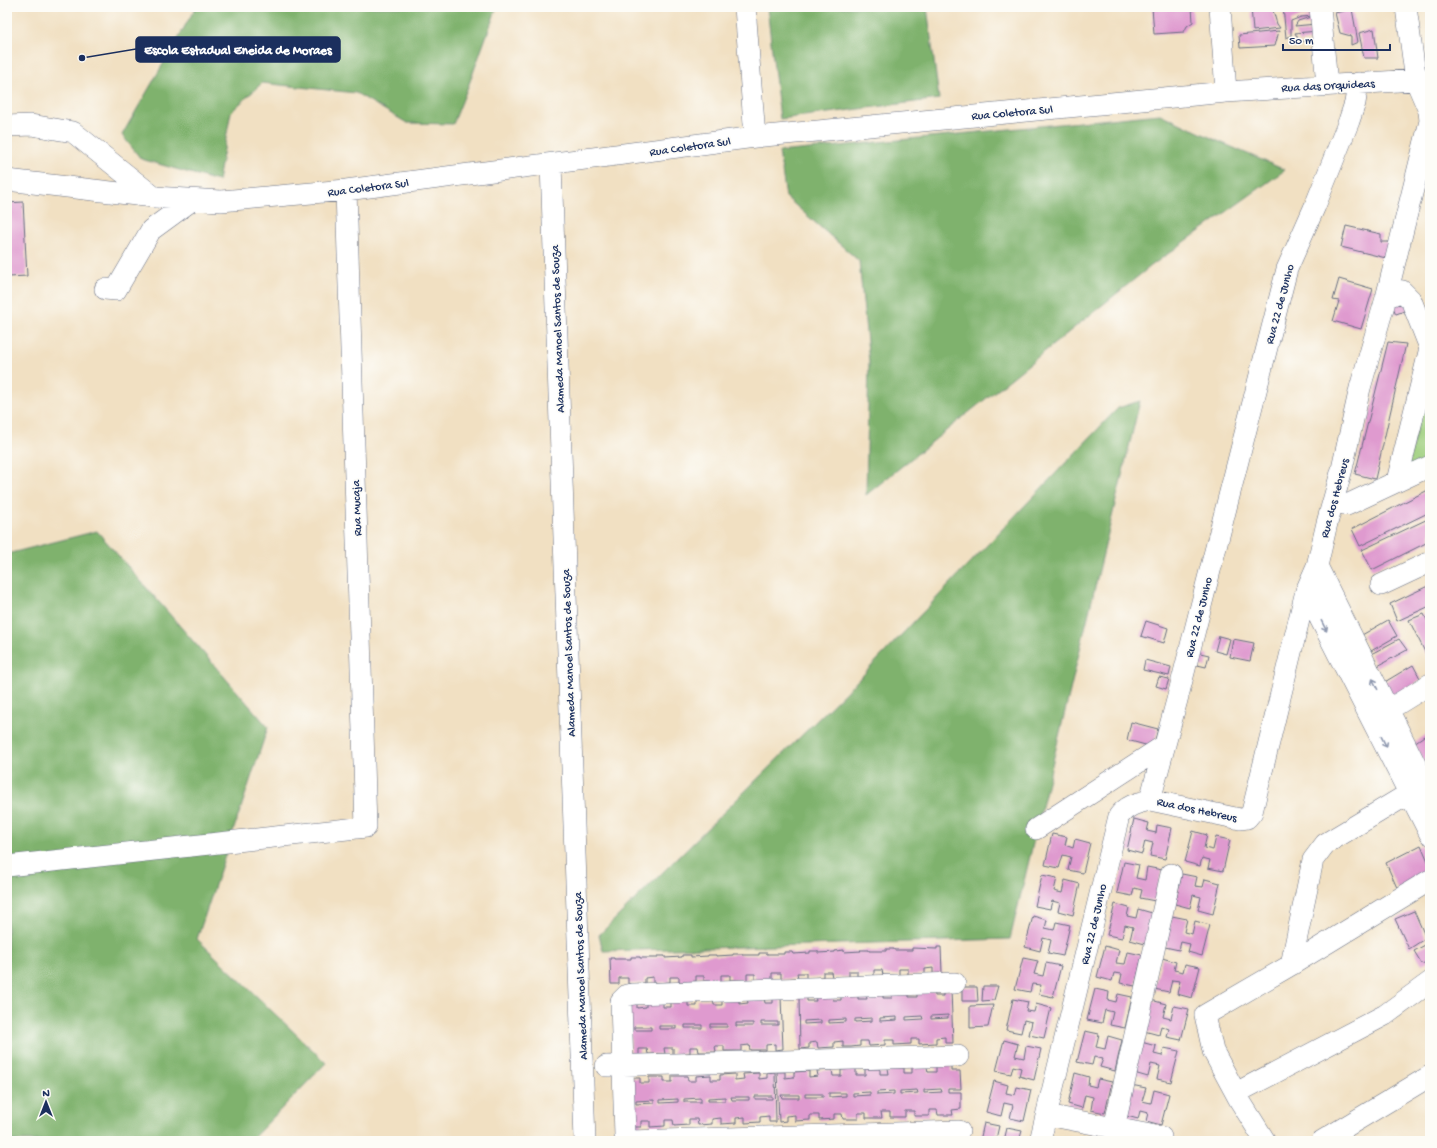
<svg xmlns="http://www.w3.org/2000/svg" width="1437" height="1148" font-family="'Gochi Hand',sans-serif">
	<rect width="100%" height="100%" fill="#fdfcf7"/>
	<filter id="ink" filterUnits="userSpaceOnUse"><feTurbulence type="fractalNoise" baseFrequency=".025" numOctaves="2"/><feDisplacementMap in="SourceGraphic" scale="8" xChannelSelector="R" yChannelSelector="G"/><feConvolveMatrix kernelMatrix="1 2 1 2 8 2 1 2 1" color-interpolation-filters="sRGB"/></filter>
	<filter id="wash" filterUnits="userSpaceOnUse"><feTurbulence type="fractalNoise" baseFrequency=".012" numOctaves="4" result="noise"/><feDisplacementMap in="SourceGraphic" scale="16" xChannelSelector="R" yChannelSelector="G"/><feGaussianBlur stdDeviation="0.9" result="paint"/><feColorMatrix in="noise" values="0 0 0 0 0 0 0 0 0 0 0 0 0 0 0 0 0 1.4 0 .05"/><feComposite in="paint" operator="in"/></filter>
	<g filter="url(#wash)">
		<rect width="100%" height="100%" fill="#f1e0c2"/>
		<!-- green -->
		<path fill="#9fcf7e" stroke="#5d7f6e" d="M1430,375V460L1406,472Z"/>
		<!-- forest -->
		<path fill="#7fb26d" stroke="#4d7066" d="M196,7H497L469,84L453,124L407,123L356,93L262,83L231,112L218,181L141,159L122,135Z
			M767,7H927L939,99L780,119Z
			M1160,114L1220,142L1285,170L1151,266L866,495L869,362L859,261L786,197L779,152Z
			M1140,401L1010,939L603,951L599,935L864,674L1118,408Z
			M97,531L268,727L197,939L326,1063L250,1141H7V554Z"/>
		<g id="blocks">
			<!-- building -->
			<path fill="#df9acf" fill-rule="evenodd" d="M1152,7H1192L1193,22L1187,26L1184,32L1154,34Z
				M1251,7H1272L1277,24L1280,28L1253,31Z
				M1283,7H1312L1316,24L1295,26L1298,21L1314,16L1301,17L1291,21V36L1286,38Z
				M1352,9L1358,42L1351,45V36L1340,33L1335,13Z
				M1374,29L1378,58H1364L1359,33Z
				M1279,31L1275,46L1240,48L1239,35Z
				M1318,31L1317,39L1300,42L1295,33Z
				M23,202L27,276L9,277L7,203Z
				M1346,226L1381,234V242H1390L1386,258L1341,247Z
				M1339,279L1373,289L1361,329L1333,321L1339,301L1333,300Z
				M1403,299L1410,309L1396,314L1392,305Z
				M1388,342L1406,344L1375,479L1355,474Z
				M1430,489V512L1360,546L1352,529Z
				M1430,518V541L1372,570L1362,550Z
				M1430,585V606L1397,621L1390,604Z
				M1424,614L1430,626V662L1409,620Z
				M1388,620L1397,636L1371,651L1362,635Z
				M1146,621L1168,628L1164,643L1141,636Z
				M1219,636L1230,639L1226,654L1215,651Z
				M1233,639L1254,643L1250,661L1230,657Z
				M1399,639L1407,650L1376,667L1371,654Z
				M1196,652L1209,655L1206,667L1193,664Z
				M1145,660L1171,667L1169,676L1143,670Z
				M1413,665L1421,680L1391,699L1383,683Z
				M1159,677L1169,679L1166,689L1156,686Z
				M1131,722L1158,729L1153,747L1127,740Z
				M1430,732V772L1414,743Z
				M1134,819L1149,823L1147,831L1156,833L1157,825L1172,828L1165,859L1150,856L1153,843L1145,841L1142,854L1127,850Z
				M1193,831L1207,835L1204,848L1213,850L1216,837L1230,840L1223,871L1208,868L1210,860L1202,858L1200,866L1185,862Z
				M1052,834L1067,837L1065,845L1073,848L1075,839L1090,843L1083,873L1068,870L1071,857L1063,855L1059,868L1045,865Z
				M1421,845L1430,866V873L1398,890L1386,863Z
				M1124,862L1139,865L1136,878L1145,880L1147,867L1162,870L1155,901L1140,898L1142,890L1134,888L1132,896L1117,893Z
				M1182,874L1197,877L1195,886L1203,887L1205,879L1220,883L1213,914L1198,910L1201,897L1193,895L1190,908L1175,904Z
				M1042,875L1057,878L1054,891L1062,893L1065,880L1080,884L1073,915L1058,911L1060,903L1052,901L1050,909L1035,906Z
				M1115,904L1129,908L1127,916L1136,918L1138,909L1152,913L1145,944L1130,940L1133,927L1125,925L1122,938L1107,935Z
				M1414,911L1426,938L1409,949L1395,919Z
				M1033,916L1047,920L1045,928L1054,930L1056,922L1070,925L1063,956L1048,953L1051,940L1043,938L1040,951L1025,947Z
				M1172,916L1187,919L1184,932L1192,934L1195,921L1210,925L1202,956L1188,952L1190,944L1181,942L1179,950L1165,947Z
				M1427,944L1430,950V960L1422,964L1414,951Z
				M1105,946L1119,950L1116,963L1125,964L1128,952L1142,955L1135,986L1120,983L1122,974L1114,973L1112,981L1097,977Z
				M937,947H941L942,973L933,974V968L925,969V974L908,975V969H899V975H883L882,970H874V976H857V971H849V977H832L831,972H823V977L806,978V973H797L798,978L781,979V973H772V979L755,980V974H747V980H730V975H721V981H704V976H696V981L679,982V977H670V982L653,983V977L645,978V983L628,984V978H619V984H611L610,958H614V959H631V957H640V958H657V956H665V958L682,957V955H691V957L708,956V955H716V956L733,955V954H742V955H759V953H767V954H784V952H792L793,954L810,953V951H818V953L835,952V951L844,950V952L861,951L860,950H869V951H886V949H894V950H912V948L937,949Z
				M1023,958L1038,961L1034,974L1043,976L1046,963L1061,966L1053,997L1039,994L1041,985L1032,984L1030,992L1015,989Z
				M1162,958L1176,962L1174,970L1183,972L1185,964L1200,967L1192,998L1177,994L1180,981L1172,980L1169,992L1154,989Z
				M983,986H998L994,1000L982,1001Z
				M962,987H977L978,1001H962Z
				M1095,989L1109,992L1108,1000L1116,1002L1118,994L1132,997L1125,1028L1110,1025L1113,1012L1105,1010L1102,1023L1087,1020Z
				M943,990H951L953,1043H945V1037L936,1038V1043L919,1044V1039H911V1044L894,1045V1040H885V1045L869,1046L868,1041H860V1046L851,1047H843V1041L834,1042V1047L818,1048L817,1042L809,1043V1048L800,1049L799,996H807V1001H816L815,995H832L833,1000H841V994H858V999H867L866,994L883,993V998H892V993L909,992V997H917V992L934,991L935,996H943ZM948,1015V1018L931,1019V1016ZM922,1016L923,1019L906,1020V1017ZM897,1017V1020L880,1021V1018ZM872,1018V1021L855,1022V1019ZM846,1019V1022L829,1023V1020ZM821,1020V1023L804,1024V1021Z
				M773,997H781L783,1049L775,1050V1044L766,1045V1050H750L749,1045L741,1046V1051H724V1046H715L716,1052H699L698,1047H690V1053L673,1054V1048H664L665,1054H648L647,1049H639V1055H631L629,1003L637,1002V1008L646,1007V1002L663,1001V1007H671V1001L688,1000V1006H697V1000L713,999L714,1005H722V999L739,998V1004L748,1003L747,998H764L765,1003H773ZM761,1022H778V1025H761ZM736,1023H753V1026H736ZM710,1024H727V1027H710ZM685,1025H702V1028H685ZM659,1026H676V1029H659ZM634,1027H651V1030H634Z
				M1013,999L1028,1002L1026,1011L1034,1012L1036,1004L1051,1008L1044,1038L1029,1035L1032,1022L1024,1020L1021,1033L1006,1030Z
				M1151,1000L1166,1004L1163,1017L1171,1019L1174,1006L1189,1009L1181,1040L1167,1037L1169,1029L1161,1026L1159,1035L1144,1031Z
				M993,1005L988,1027L970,1028V1006Z
				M1085,1031L1099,1034L1096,1047L1105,1049L1108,1036L1122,1040L1115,1071L1100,1067L1103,1059L1094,1057L1092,1065L1077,1062Z
				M1004,1040L1018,1044L1015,1056L1024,1058L1026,1046L1041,1049L1034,1080L1019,1076L1021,1068L1013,1066L1011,1074L996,1071Z
				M1141,1042L1156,1046L1154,1054L1162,1056L1164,1048L1179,1051L1171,1082L1157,1079L1160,1066L1151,1064L1148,1077L1134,1073Z
				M936,1066H951V1071H960L961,1089H948V1092H961V1109L952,1110L953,1115H938L937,1110H929V1116H914V1111H905V1117H890V1112H881L882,1118H866V1113H858V1119H843L842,1114H834V1119L819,1120V1115H810V1120L795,1121V1115L786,1116V1121L779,1122L777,1072H785V1078L794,1077V1072L809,1071V1077L818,1076L817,1071L832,1070L833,1076H841V1070L856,1069V1075H865V1069H880V1074H889L888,1068H904V1073H912V1067H927L928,1072H936ZM941,1089L942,1092L924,1093V1090ZM917,1090L918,1093L900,1094V1091ZM894,1091V1094L877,1095V1092ZM870,1092V1095L853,1096V1093ZM829,1093H846V1096L829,1097ZM805,1094H823V1097H805ZM781,1095H799V1098H782Z
				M775,1072L776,1122H769V1116L760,1117V1122L745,1123V1117L736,1118V1123L721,1124V1118L712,1119V1124L698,1125L697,1119H689V1125L674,1126L673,1120H665V1126L650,1127V1121H641V1127H634L632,1078H640V1083H649V1077H664V1082H672V1076H687L688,1081H696V1076L711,1075V1080H720V1075L735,1074V1080L744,1079L743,1074L759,1073V1079L767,1078V1073ZM755,1096H772V1099H755ZM725,1097V1101H708V1098ZM731,1097H749V1100H732ZM701,1098V1102H684V1099ZM678,1099V1102L660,1103V1100ZM654,1100V1103L636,1104V1101Z
				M1075,1073L1089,1077L1088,1085L1096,1087L1098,1079L1112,1082L1105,1113L1091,1110L1093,1097L1085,1095L1082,1108L1068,1104Z
				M994,1081L1008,1085L1006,1093L1015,1095L1017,1087L1031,1090L1024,1121L1010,1118L1013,1105L1004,1103L1001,1116L986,1112Z
				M1131,1085L1146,1088L1142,1101L1151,1103L1154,1090L1169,1094L1161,1125L1146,1121L1148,1113L1140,1111L1138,1119L1123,1115Z
				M984,1123L999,1126L996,1139L1002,1141H980Z
				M1007,1128L1022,1131L1019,1141H1004Z"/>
		</g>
	</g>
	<g filter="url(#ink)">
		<use href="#blocks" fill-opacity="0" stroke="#666d81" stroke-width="1"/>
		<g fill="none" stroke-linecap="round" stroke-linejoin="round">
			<defs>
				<path id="minor" d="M745,7L755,137
					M1220,7L1226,92
					M1320,7L1327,85
					M7,126L31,125L73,132L154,197
					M551,164L585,1141
					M7,180L154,197L221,201L346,190L755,137L1226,92L1430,79
					M105,289L116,290L151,230L192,200
					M1386,298L1402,291L1411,300L1430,348
					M1397,481L1430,348
					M1347,505L1430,466
					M1317,566L1430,794
					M1381,585L1430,562
					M1306,591L1430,834
					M1388,710L1430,684
					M1150,800L1240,819L1247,818L1252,812L1306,591L1317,566L1327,523L1342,469L1360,388L1386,298L1430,121L1429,111L1416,81L1406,7
					M1036,829L1165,745
					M7,866L366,827L346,190
					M1291,965L1313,860L1325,844L1410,793L1421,784
					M955,983L634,994L627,995L621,1001L625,1136L630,1141L959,1131
					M606,1066L958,1056
					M1236,1093L1385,1015L1430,982
					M1047,1115L1161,1137
					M1114,1128L1171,874
					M1040,1141L1119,816C1127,805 1138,803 1150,800L1177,700L1287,269L1315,206L1349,121L1355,103L1358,83
					M1265,1141L1240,1101L1213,1051L1205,1015L1291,965L1430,880
					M1322,1141L1430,1076"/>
			</defs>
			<!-- minor casing -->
			<use href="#minor" stroke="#666d81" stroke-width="22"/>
			<!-- minor -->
			<use href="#minor" stroke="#fff" stroke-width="21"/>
		</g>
		<!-- one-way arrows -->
		<defs><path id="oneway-shaft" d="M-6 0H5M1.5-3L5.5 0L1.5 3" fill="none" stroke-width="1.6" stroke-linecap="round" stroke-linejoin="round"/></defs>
		<g stroke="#8d97ae">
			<use href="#oneway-shaft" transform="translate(1324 626) rotate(63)"/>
			<use href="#oneway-shaft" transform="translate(1375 684) rotate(-116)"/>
			<use href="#oneway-shaft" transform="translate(1384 742) rotate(63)"/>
		</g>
	</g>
	<g text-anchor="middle" stroke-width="3.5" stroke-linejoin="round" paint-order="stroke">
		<!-- street labels -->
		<g font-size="12" fill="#1b2f5e" stroke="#fdfcf7">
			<text transform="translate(1328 85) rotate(-3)" y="4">Rua das Orquideas</text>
			<text transform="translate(1012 112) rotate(-5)" y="4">Rua Coletora Sul</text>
			<text transform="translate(690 146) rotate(-8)" y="4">Rua Coletora Sul</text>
			<text transform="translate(368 187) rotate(-7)" y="4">Rua Coletora Sul</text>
			<text transform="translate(1279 304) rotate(-75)" y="4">Rua 22 de Junho</text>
			<text transform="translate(557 329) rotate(-92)" y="4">Alameda Manoel Santos de Souza</text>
			<text transform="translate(1334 498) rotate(-75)" y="4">Rua dos Hebreus</text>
			<text transform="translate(356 508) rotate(-92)" y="4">Rua Mucaja</text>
			<text transform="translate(1198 617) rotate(-76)" y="4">Rua 22 de Junho</text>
			<text transform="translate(568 653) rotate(-92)" y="4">Alameda Manoel Santos de Souza</text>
			<text transform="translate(1197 809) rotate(12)" y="4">Rua dos Hebreus</text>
			<text transform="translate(1093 924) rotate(-77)" y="4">Rua 22 de Junho</text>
			<text transform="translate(580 976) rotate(-92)" y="4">Alameda Manoel Santos de Souza</text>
		</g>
	</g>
	<!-- callouts -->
	<path fill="none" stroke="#1b2f5e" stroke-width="1.5" d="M82 58L136 49"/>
	<circle fill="#1b2f5e" stroke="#fdfcf7" stroke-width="1.5" cx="82" cy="58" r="4"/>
	<rect fill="#1b2f5e" stroke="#1b2f5e" stroke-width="1.5" x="136" y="37" width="204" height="25" rx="4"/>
	<g font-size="13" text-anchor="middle" font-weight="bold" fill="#fff">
		<text x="238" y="54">Escola Estadual Eneida de Moraes</text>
	</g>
	<!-- margin -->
	<rect width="1437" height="1148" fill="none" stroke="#fdfcf7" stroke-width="24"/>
	<!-- north arrow -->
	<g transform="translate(46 1102)" stroke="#fdfcf7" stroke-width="3" paint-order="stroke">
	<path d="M0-3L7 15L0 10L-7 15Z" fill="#1b2f5e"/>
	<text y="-6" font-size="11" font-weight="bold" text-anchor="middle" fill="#1b2f5e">N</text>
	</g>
	<!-- scale -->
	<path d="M1283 44v6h107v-6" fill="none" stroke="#1b2f5e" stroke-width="2"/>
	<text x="1289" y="44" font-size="12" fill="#1b2f5e" stroke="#fdfcf7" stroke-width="3" paint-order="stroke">50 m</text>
</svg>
